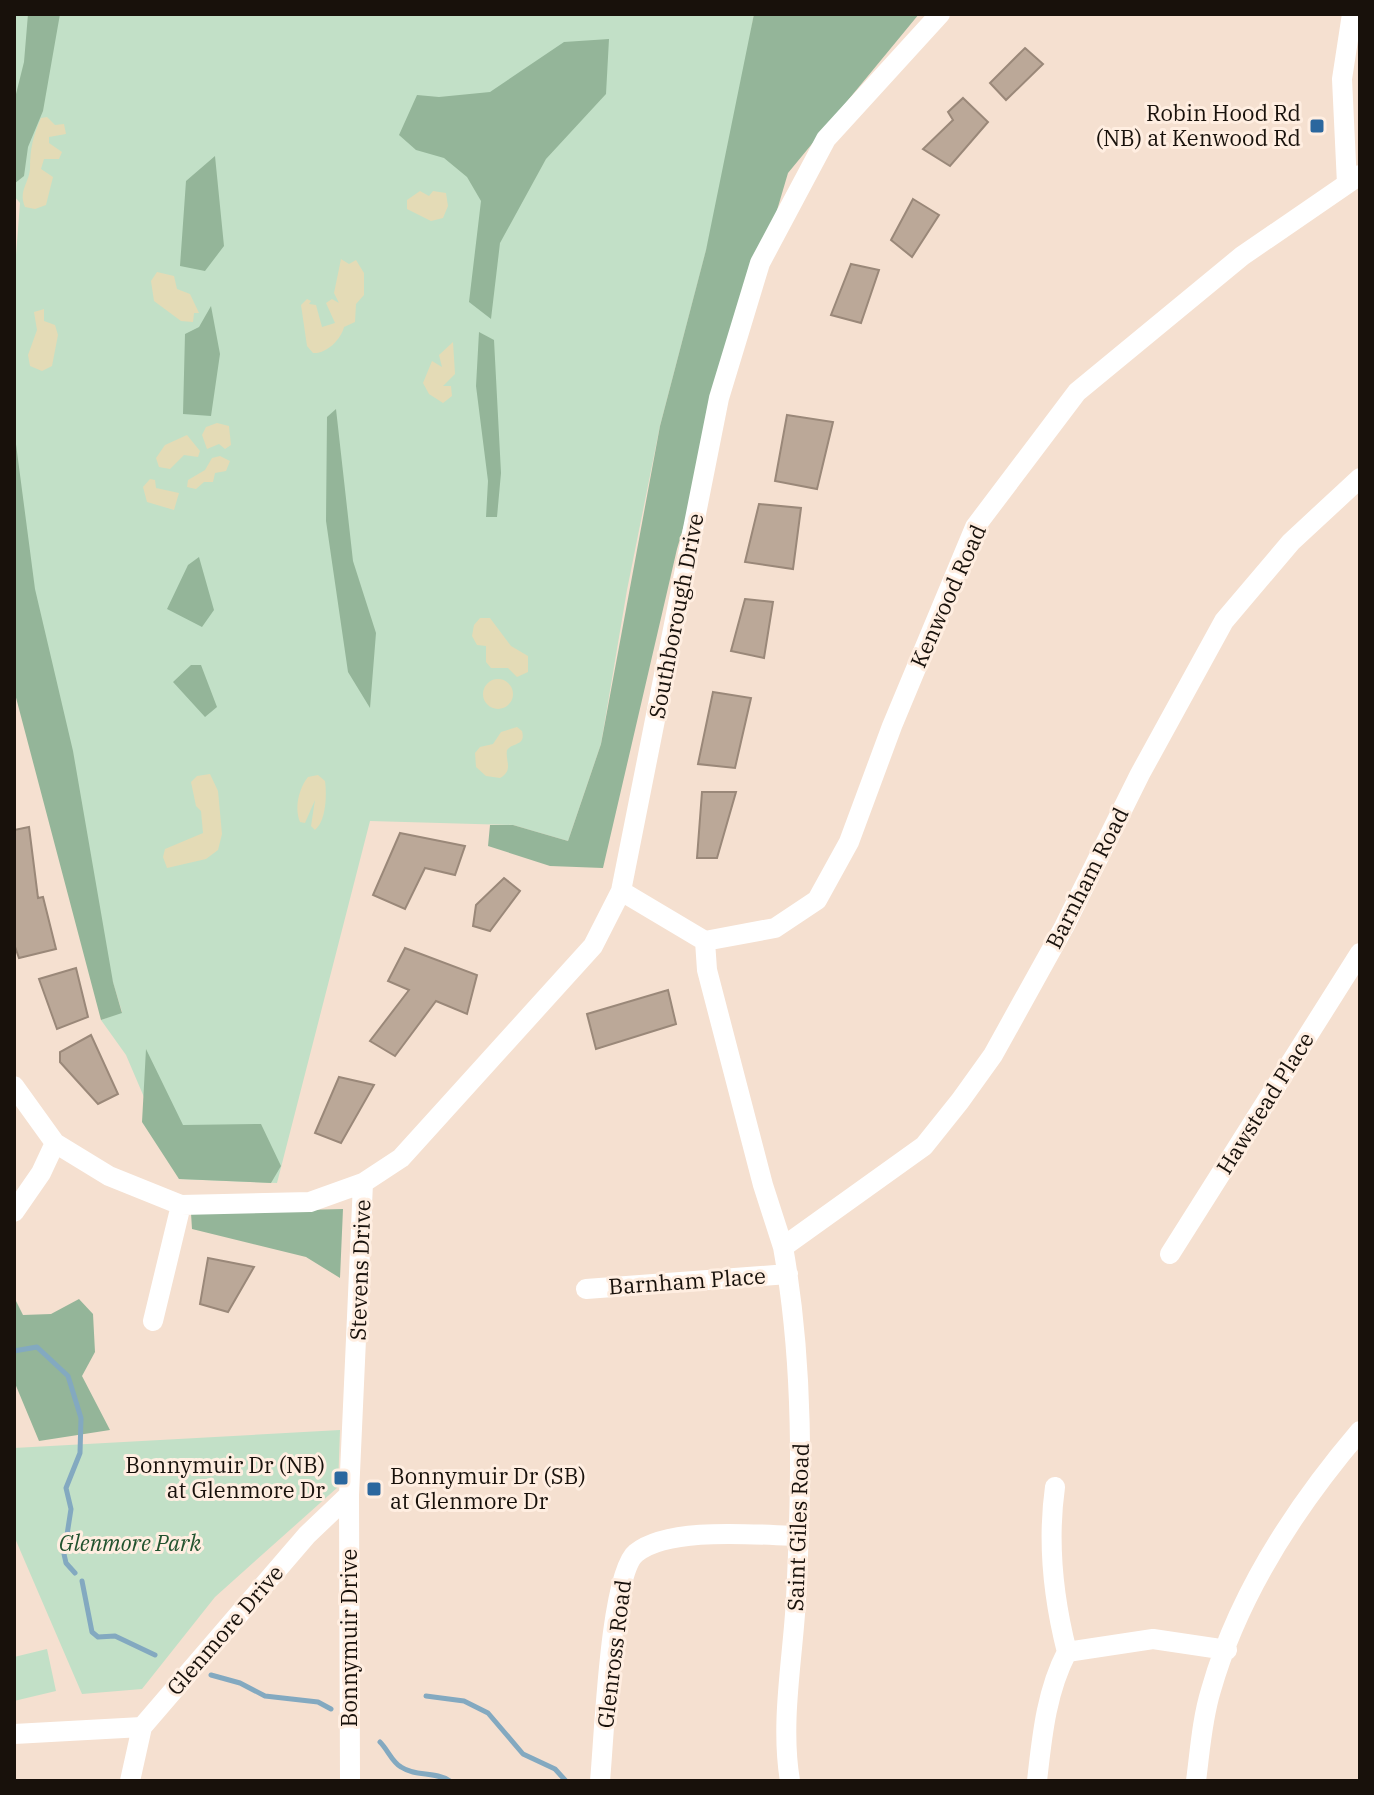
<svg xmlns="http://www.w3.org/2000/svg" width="1374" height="1795" font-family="'IBM Plex Serif',serif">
	<rect width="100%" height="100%" fill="#f5e0d0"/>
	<!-- green -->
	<path fill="#c2e0c7" d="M14,14H754L728,167L660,426L627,590L601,744L568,841L513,825L370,821L277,1183L179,1179L126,1055L101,1020L122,1012L96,927L14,516V281L20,203L14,196Z
		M340,1430L338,1487L215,1597L142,1689L82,1694L14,1536V1448Z
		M47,1649L56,1691L14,1701V1657Z"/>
	<!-- forest -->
	<path fill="#94b599" d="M28,14H60L43,111L28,147L24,176L14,184V102L24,62Z
		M754,14H919L788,173L677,549L603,868L550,866L488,846L490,825H513L568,841L601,744L660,426L706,250Z
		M609,39L606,94L546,159L500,243L491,319L469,302L481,201L467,177L444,158L416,150L399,135L417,95L439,97L490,92L564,42Z
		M215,156L224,246L205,271L180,266L186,181Z
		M211,306L220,354L211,416L183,414L185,334L199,327Z
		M479,332L494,340L501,473L497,517H486L488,481L476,386Z
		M336,409L353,561L376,633L370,708L348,672L326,521L327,417Z
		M14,429L35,589L73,751L113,982L122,1013L101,1020L14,690Z
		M199,557L214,610L202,627L167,609L188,565Z
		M191,665H201L217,707L205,717L173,682Z
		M146,1049L183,1125L261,1124L281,1166L271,1183L179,1179L142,1122Z
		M343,1209L340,1278L306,1257L192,1229L191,1213Z
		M14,1297L23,1315L51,1314L79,1299L93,1314L95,1352L82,1376L110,1430L39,1441L14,1381Z"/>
	<!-- sand -->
	<path fill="#e4dbb6" d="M47,117L55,125L64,124L66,134L49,137V143L62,152L59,159H44L41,169L53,177L46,205L35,209L25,207C18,191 29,183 30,169C30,149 33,136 41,118Z
		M420,191L429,196L433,191L446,193L448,206L443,218L431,221L407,209V200Z
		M341,259L349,264L356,260L364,273V295L356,304L355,322L344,327C341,339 327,354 313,353L307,346L301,305L307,299L311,301L309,304L316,305L322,327L335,323L326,303L332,299L339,303L334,293Z
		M157,272L174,276L177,289L190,294L199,313H194L193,322L181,321L154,301L151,281Z
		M44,309V321L55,325L58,335L52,366L42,371L30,366L28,355L37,330L34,312Z
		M453,342L455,374L443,386H451L452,396L443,403L429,394L423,383L432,361L442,367L439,355Z
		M217,423L229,426L231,445L225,449L219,444L207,449L202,435L206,427Z
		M187,435L200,451L198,457L184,455L170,469L159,467L156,458L165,445Z
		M220,456L230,461L226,471L215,473L213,482H204L196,489L187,487L188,480L205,470L212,458Z
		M150,479L155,480L156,488L179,493L174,510L147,502L143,487Z
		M480,618H490L511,646L528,656V672L517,677L508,668H491L486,662V646L477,645L472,636L474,625Z
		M483 694a15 15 0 1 1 30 0a15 15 0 1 1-30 0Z
		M517,727L522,731C526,746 513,742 507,750C505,761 514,770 500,778L486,776L476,767L475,753L480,747L493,744L501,732Z
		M210,774L218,791L222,834L218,850L206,859L167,868L163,857L165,849L203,833L201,811L196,806L191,782L197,776Z
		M318,775L325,781C327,796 326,821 315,830L311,826L315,800L305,823L300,822C294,808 299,788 308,777Z"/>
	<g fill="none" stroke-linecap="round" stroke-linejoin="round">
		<!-- stream -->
		<path stroke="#83a9c0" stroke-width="5" d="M14,1351L37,1347L68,1376L81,1418L80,1453L66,1488L71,1509L64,1554L66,1563L75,1573
			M82,1581L92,1632L98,1637L115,1636L155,1655
			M211,1675L240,1683L265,1696L318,1702L331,1709
			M426,1696L464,1701L488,1713L523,1754L555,1769L565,1780
			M380,1742C388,1750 392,1762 401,1767C416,1777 435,1771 450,1781"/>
	</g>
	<!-- building -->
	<path fill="#bba898" stroke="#9a8879" stroke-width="2" d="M1025,48L1043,64L1006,100L990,83Z
		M963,98L988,122L950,166L923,149L953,120L948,112Z
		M913,199L939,215L912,257L891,240Z
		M851,264L879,270L861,323L831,315Z
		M787,415L833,422L817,489L775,481Z
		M759,504L801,508L793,569L745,562Z
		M745,599L773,602L764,658L731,651Z
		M713,692L751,698L735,768L698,764Z
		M702,792H736L717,858H697Z
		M29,827L38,898L43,897L56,949L19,958L14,944V830Z
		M400,833L465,846L455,875L425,868L405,909L373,895Z
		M504,878L520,891L490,931L473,926L476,905Z
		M405,948L477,975L467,1014L436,1001L395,1056L370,1041L409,990L388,981Z
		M76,968L88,1017L57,1029L39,979Z
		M668,990L676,1024L596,1049L587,1014Z
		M91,1035L118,1094L98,1104L60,1062V1052Z
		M339,1077L374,1085L341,1143L315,1133Z
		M208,1258L254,1267L228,1312L200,1304Z"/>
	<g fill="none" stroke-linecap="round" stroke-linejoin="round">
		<!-- minor -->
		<path stroke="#fff" stroke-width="20" d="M1347,184L1342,79L1352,14
			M621,891L705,941L775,928L817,900L849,842L892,726L975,527L1077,392L1242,256L1360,175
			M705,941L707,970L763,1185L783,1247L924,1146L960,1101L993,1055L1064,927L1140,774L1224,621L1291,542L1360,478
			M14,1086L55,1143L109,1176L181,1205L310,1202L363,1183L401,1158L593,946L621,891L719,398L760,263L826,139L940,14
			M14,1212L41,1173L55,1143
			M783,1247C804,1364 802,1481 796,1599C793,1658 780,1722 790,1781
			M1170,1254L1360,953
			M586,1289L788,1274
			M153,1321L181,1205
			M1055,1487C1047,1544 1053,1597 1067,1652
			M14,1734L142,1727
			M130,1781L142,1727L307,1535L349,1495
			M350,1781L349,1495L363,1183
			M600,1781C604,1741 610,1573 636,1553C669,1526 757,1535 798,1536
			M1037,1781C1042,1737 1046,1692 1067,1652L1153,1639L1227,1650
			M1196,1781C1200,1751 1202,1719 1211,1690C1238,1595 1297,1505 1360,1431"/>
	</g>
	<!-- markers -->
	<g fill="#2b679e" stroke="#ffeee1" stroke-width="3">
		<rect x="1309" y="118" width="16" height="16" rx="4"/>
		<rect x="333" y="1470" width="16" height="16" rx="4"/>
		<rect x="366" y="1481" width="16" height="16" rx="4"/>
	</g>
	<g text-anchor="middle" stroke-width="6" stroke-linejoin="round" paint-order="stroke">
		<!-- poi labels -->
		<g font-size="22" fill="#18110b" stroke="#ffeee1" text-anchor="end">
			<text x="1301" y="121">Robin Hood Rd<tspan x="1301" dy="25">(NB) at Kenwood Rd</tspan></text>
			<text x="325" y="1473">Bonnymuir Dr (NB)<tspan x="325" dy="25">at Glenmore Dr</tspan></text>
			<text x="390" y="1484" text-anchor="start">Bonnymuir Dr (SB)<tspan x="390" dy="25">at Glenmore Dr</tspan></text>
		</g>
		<!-- street labels -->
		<g font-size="22" fill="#18110b" stroke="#ffeee1">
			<text transform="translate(948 596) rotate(-66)" y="8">Kenwood Road</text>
			<text transform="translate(676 616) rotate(-79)" y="8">Southborough Drive</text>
			<text transform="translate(1087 878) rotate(-63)" y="8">Barnham Road</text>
			<text transform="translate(1265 1103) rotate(-58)" y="8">Hawstead Place</text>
			<text transform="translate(360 1270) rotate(-88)" y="8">Stevens Drive</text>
			<text transform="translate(687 1281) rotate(-4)" y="8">Barnham Place</text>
			<text transform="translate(798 1527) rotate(-88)" y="8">Saint Giles Road</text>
			<text transform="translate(225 1630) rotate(-49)" y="8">Glenmore Drive</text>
			<text transform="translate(349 1638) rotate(-90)" y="8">Bonnymuir Drive</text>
			<text transform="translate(614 1654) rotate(-83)" y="8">Glenross Road</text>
		</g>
		<!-- park labels -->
		<g font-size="22" font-style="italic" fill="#21532e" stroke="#ffeee1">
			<text x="130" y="1551">Glenmore Park</text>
		</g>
	</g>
	<!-- border -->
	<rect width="1374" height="1795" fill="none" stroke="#18110b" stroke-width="32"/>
</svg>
